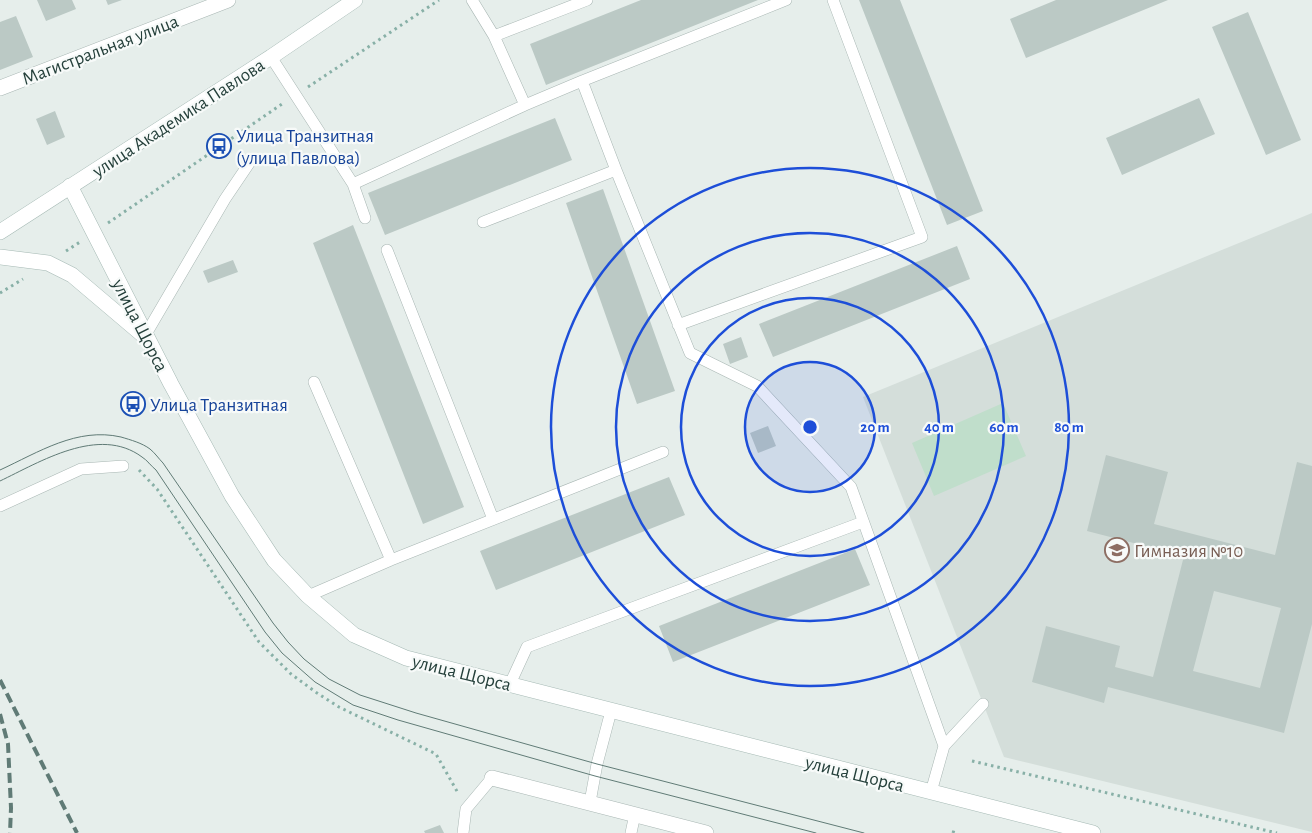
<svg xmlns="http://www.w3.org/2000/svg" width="1312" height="833" font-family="'Alegreya Sans',sans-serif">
	<rect width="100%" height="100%" fill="#e6eeeb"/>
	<!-- built -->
	<path fill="#d4deda" d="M1312,213V832L1004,757L863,397Z"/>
	<!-- green -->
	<path fill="#c0decb" d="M1003,403L1026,456L934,496L912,443Z"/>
	<!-- building -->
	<path fill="#bbc9c5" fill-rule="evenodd" d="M37,0H72L76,9L46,21Z
		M106,0H122L108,5Z
		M641,0H758L546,85L530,44Z
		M859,0H900L983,211L947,225Z
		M1056,0H1168L1026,58L1010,19Z
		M1248,12L1301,140L1266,155L1212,27Z
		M16,16L33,57L0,70V22Z
		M1199,98L1215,134L1122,175L1106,138Z
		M55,111L65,137L47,145L36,119Z
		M555,118L572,160L385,235L368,193Z
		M603,189L675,391L637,404L566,203Z
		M353,225L464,507L423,524L313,243Z
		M957,246L970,279L773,357L759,324Z
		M233,260L238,272L208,283L203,271Z
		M741,337L748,357L730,364L723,344Z
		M768,426L776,446L758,453L750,433Z
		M1106,455L1168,472L1154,524L1275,555L1297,462L1312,466V624L1284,733L1108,687L1104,703L1032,682L1046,626L1120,646L1115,667L1153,677L1184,556L1087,531ZM1214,591L1281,608L1260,688L1193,671Z
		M669,477L685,515L496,590L480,551Z
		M855,549L870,585L673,662L659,626Z
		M440,825L444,833H425L424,831Z"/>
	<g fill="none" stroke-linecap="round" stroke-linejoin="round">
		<defs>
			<path id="service" d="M472,0L494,36L525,105L582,81L616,170L690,353L757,386L851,487L944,746L931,792
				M494,36L587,0
				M271,57L353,184L365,218
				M582,81L786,0
				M353,184L525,105
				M483,222L616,170
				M387,250L493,519
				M678,325L922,237L833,0
				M146,334L225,199L250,162
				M314,382L391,560
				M0,506L81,469L123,466
				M308,596L391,560L663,452
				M510,684L527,647L863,522
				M944,746L983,704
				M590,802L597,764L611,711
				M463,833L466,809L492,778
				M631,833L635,814"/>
			<path id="minor" d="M0,88L228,0
				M492,778L706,833"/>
			<path id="secondary" d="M70,186L171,384L232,496L274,560L308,596L354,635L406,658L1093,833
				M0,232L271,57L355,0
				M0,257L48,263L72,275L144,336"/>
		</defs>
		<!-- service casing -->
		<use href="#service" stroke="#a8b6b3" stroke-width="12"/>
		<!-- minor casing -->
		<use href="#minor" stroke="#a8b6b3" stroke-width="16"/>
		<!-- secondary casing -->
		<use href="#secondary" stroke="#a5b9b4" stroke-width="16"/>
		<!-- path -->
		<path stroke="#88b0a7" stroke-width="3" stroke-dasharray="2.5 4" stroke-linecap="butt" d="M308,87L439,0
			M108,223L282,104
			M66,251L80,242
			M0,293L23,279
			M139,470L157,489L259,642L291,674L317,693L339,707L436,754L458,793
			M972,761L1277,833
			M953,833L955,827"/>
		<!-- service -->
		<use href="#service" stroke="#fff" stroke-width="11"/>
		<!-- minor -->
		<use href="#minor" stroke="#fff" stroke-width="15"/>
		<!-- secondary -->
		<use href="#secondary" stroke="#fff" stroke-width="15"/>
		<!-- tram -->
		<path stroke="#607b76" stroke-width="1" d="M0,470C39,452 77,427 121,437C131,440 142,443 150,449C155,453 159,459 163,463L273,623L288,642L304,659L329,679L360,695L416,713L597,764L864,833
			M0,481C40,462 99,425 142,457C147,460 151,466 156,470L265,632L282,653L315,682L353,705L398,720L595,776L816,833"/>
		<!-- rail -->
		<path stroke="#607b76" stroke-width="4" stroke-dasharray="10 5" stroke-linecap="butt" d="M0,680L77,833
			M0,714L8,744L11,808L10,833"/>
	</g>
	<!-- distance rings -->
	<circle cx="810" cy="427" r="65" fill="#1d4ed8" fill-opacity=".12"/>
	<g fill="none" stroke="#1d4ed8" stroke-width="2.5">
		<circle cx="810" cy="427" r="65"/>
		<circle cx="810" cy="427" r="129"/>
		<circle cx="810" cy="427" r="194"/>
		<circle cx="810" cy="427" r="259"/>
	</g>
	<!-- icons -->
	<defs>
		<symbol id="bus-ring" viewBox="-11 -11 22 22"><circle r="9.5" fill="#f7faf9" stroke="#1a4fb4" stroke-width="1.5"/><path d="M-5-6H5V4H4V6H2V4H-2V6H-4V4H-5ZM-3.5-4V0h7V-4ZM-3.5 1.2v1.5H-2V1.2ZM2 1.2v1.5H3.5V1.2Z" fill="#1a4fb4"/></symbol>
		<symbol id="school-ring" viewBox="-11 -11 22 22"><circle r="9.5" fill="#f7faf9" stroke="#8d6e63" stroke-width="1.5"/><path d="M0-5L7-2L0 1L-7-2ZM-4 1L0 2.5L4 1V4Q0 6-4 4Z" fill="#8d6e63"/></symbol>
	</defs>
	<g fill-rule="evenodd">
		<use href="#bus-ring" x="205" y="132" width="28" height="28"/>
		<use href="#bus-ring" x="119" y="390" width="28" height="28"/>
		<use href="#school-ring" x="1103" y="536" width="28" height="28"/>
	</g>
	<g text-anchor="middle" stroke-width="4.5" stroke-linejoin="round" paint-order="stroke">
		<!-- street labels -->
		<g font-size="19" fill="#25403b" stroke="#f7faf9">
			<text transform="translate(100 49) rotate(-21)" y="7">Магистральная улица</text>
			<text transform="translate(178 117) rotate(-33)" y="7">улица Академика Павлова</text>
			<text transform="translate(141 325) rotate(63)" y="7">улица Щорса</text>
			<text transform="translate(462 672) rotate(14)" y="7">улица Щорса</text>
			<text transform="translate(855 773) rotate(14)" y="7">улица Щорса</text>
		</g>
		<!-- transit labels -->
		<g font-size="19" fill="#164399" stroke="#f7faf9" text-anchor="start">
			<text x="236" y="142">Улица Транзитная<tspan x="236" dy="22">(улица Павлова)</tspan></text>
			<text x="150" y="411">Улица Транзитная</text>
		</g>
		<!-- education labels -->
		<g font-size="19" fill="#785e54" stroke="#f7faf9" text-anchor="start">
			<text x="1134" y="557">Гимназия №10</text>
		</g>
	</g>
	<circle cx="810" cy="427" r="8" fill="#1d4ed8" stroke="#f7faf9" stroke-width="2.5"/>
	<g font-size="15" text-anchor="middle" font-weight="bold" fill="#1d4ed8" stroke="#f7faf9" stroke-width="4.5" stroke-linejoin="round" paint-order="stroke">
		<text x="875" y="432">20 m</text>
		<text x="939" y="432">40 m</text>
		<text x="1004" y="432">60 m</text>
		<text x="1069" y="432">80 m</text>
	</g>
</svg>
